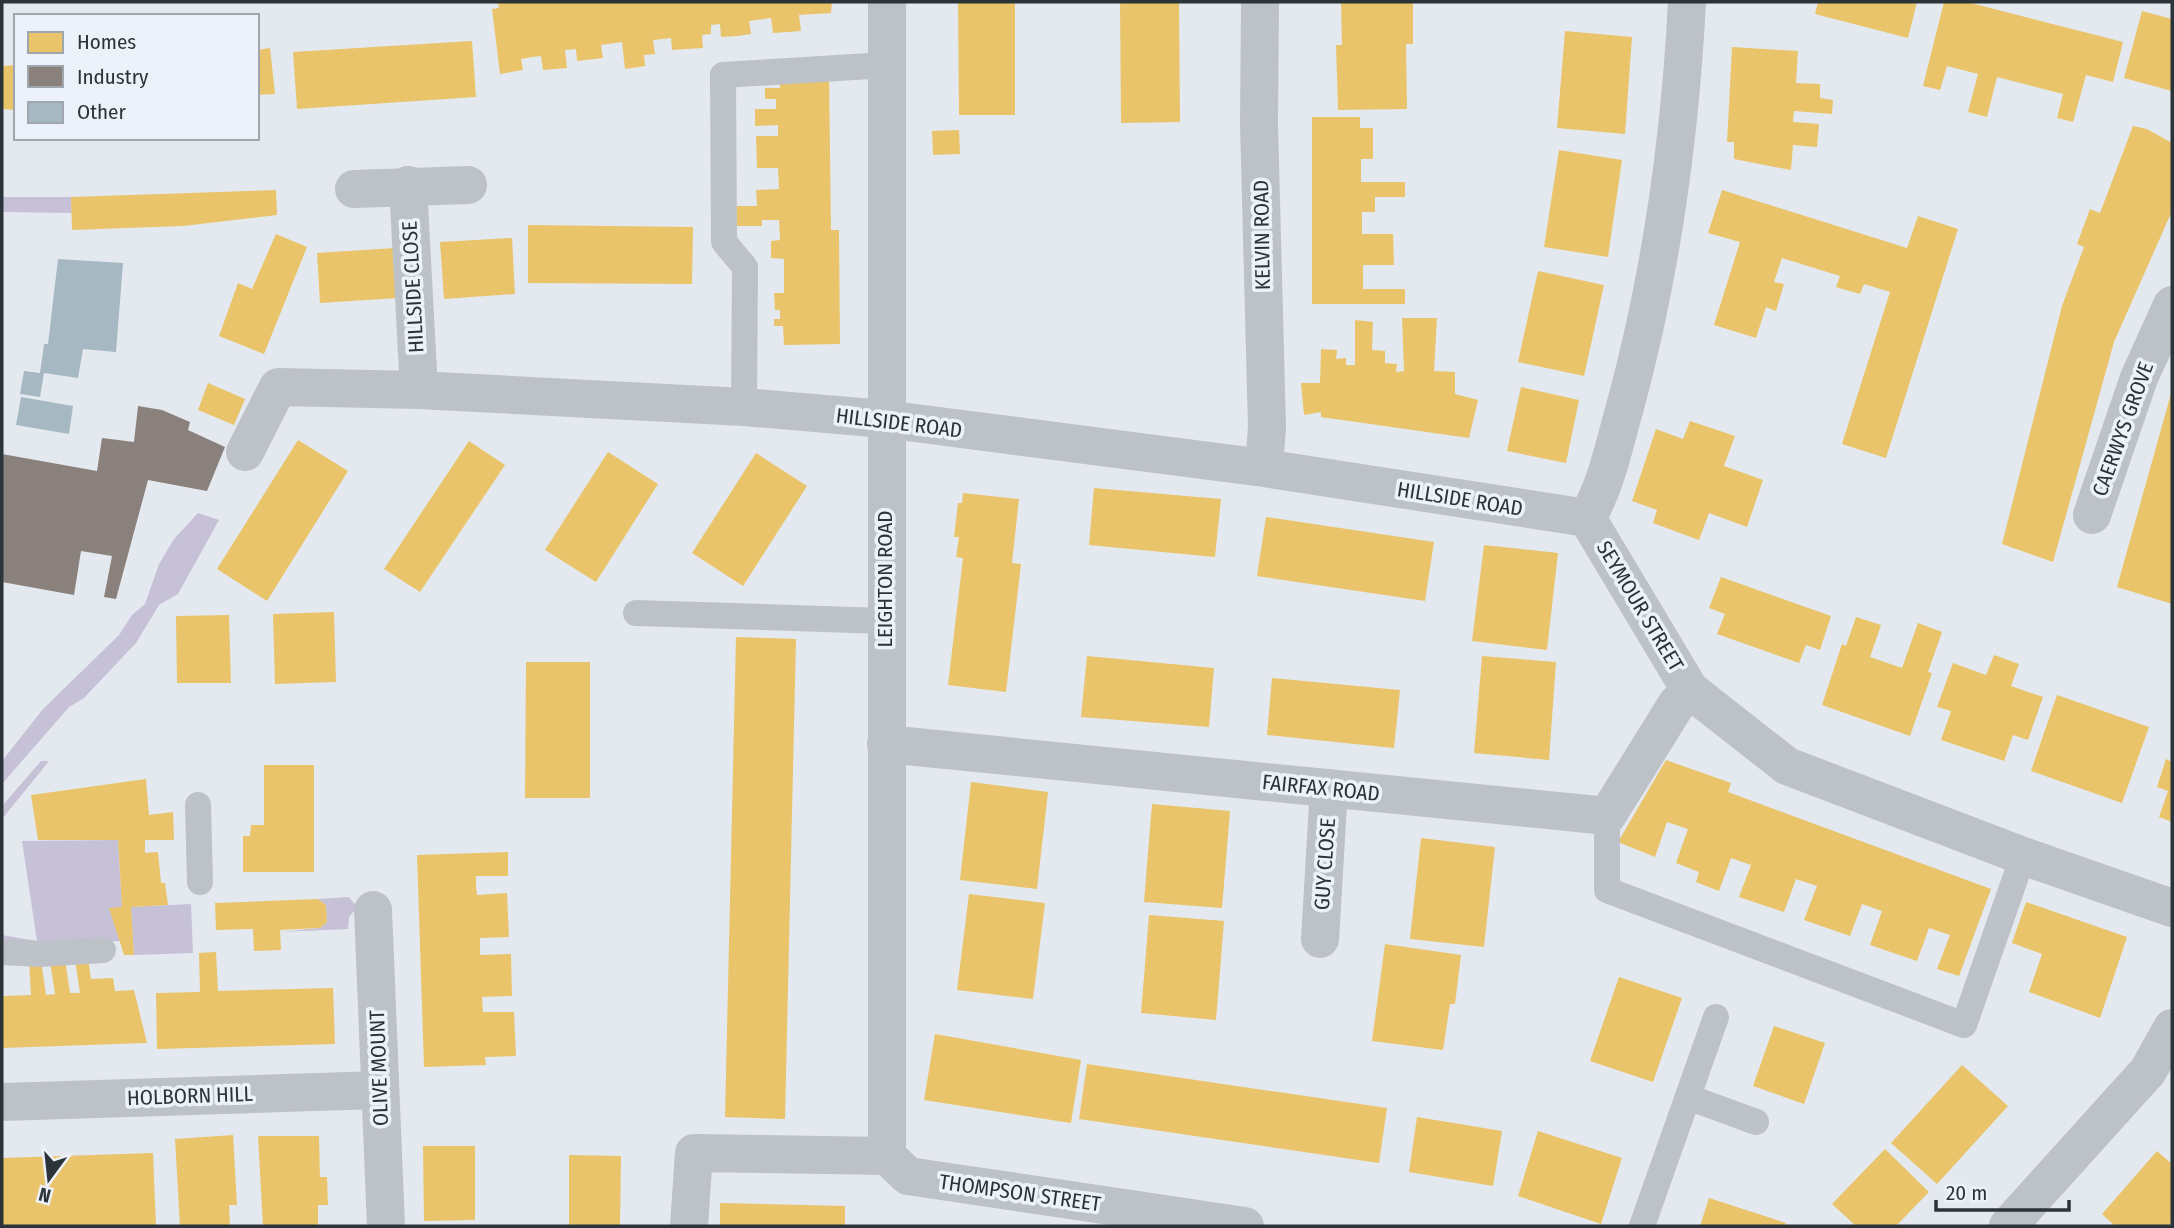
<svg xmlns="http://www.w3.org/2000/svg" width="2174" height="1228" font-family="'Fira Sans Condensed',sans-serif">
	<rect width="100%" height="100%" fill="#e4e9ef"/>
	<!-- green -->
	<path fill="#c6c1d6" d="M2,197H71L72,213L2,212Z
		M198,513L219,520L178,594L159,605L136,643L84,698L69,707L2,784V761L43,709L119,635L132,615L145,604L159,564L174,539Z
		M41,761H49L2,819V806Z
		M118,840L122,907L120,941L38,946L2,944V935L37,941L22,841Z
		M349,897L357,907L349,917L348,929L280,932L320,928L327,922L326,905L318,899Z
		M191,904L193,953L134,955L131,907Z"/>
	<!-- homes -->
	<path fill="#e9c46a" d="M832,2L831,13L799,15L801,31L773,33L771,18L749,21L751,34L737,36L721,37L720,24L711,25V34L702,35L703,48L672,50L671,38L653,40L655,54L644,55L645,66L625,69L622,42L601,45L603,58L577,61L576,49L565,50L567,68L543,70L541,56L532,57L521,59L523,70L500,74L492,9L499,8L498,3L508,2Z
		M958,2H1015V115H959Z
		M1120,2H1179L1180,122L1121,123Z
		M1341,2H1413V44H1406L1407,109L1338,110L1336,45H1342Z
		M1818,2H1917L1908,38L1815,14Z
		M1944,2H1967L2123,42L2113,82L2086,75L2073,122L2057,118L2063,94L1997,77L1987,117L1968,112L1978,74L1947,66L1940,90L1923,86Z
		M2142,11L2172,19V91L2124,78Z
		M1565,31L1632,37L1625,134L1557,128Z
		M472,41L476,97L297,109L293,52Z
		M1732,47L1798,51L1796,83L1820,84V98L1833,100L1832,114L1794,111L1793,122L1819,124L1817,147L1793,145L1791,170L1734,159V142H1727Z
		M270,48L275,94L257,95V50Z
		M16,65V110L2,109V66Z
		M780,74H829L831,230H839L840,344L784,345L783,326H774V319H780V310H775L774,293H784V259L771,258V241L780,240L779,220H762V226H737L736,206H757L756,190L779,189L778,168H757L756,136H778V125L755,126V109H776V99H765V88H780Z
		M1312,117H1360V128H1373V159H1361V182H1405V197H1375V212H1362V234H1393L1394,265H1363V289H1405V304H1312Z
		M2133,126L2147,129L2172,143V211L2114,342L2053,562L2002,544L2062,306L2084,247L2077,244L2090,209L2100,213Z
		M959,130L960,154L933,155L932,131Z
		M1559,150L1622,160L1608,257L1544,247Z
		M276,190L277,215L183,226L72,230L71,197Z
		M1722,190L1907,248L1918,216L1958,229L1886,458L1842,444L1890,292L1864,284L1860,294L1836,287L1840,276L1782,258L1774,282L1784,284L1776,311L1766,307L1756,338L1714,325L1740,242L1708,233Z
		M528,225L693,227L692,284L528,283Z
		M276,234L307,247L264,354L219,336L238,283L252,289Z
		M512,238L515,294L444,299L440,242Z
		M395,248L398,298L320,303L317,253Z
		M1538,271L1604,285L1584,376L1518,362Z
		M1402,318H1437L1434,371L1455,372V394L1478,400L1469,438L1321,417V412L1304,415L1301,383H1320L1321,349L1337,350L1336,359L1346,358V365H1355V320L1373,322L1372,350L1385,351V363L1397,364L1396,372L1404,371Z
		M208,383L245,399L234,425L198,410Z
		M1521,387L1579,400L1566,463L1507,451Z
		M2172,390V604L2117,587Z
		M1690,421L1735,436L1724,466L1763,480L1747,527L1709,513L1699,540L1653,523L1657,510L1632,501L1656,429L1683,439Z
		M298,440L348,471L267,601L217,569Z
		M469,441L505,465L420,592L384,569Z
		M608,452L658,484L596,582L545,550Z
		M756,453L807,486L743,586L692,553Z
		M1094,488L1221,499L1215,557L1089,545Z
		M963,493L1019,499L1012,563L1021,564L1006,692L948,685L963,558L956,557L959,537H954L958,503H962Z
		M1266,517L1434,542L1425,601L1257,576Z
		M1484,545L1558,553L1547,650L1472,641Z
		M1721,577L1831,616L1820,650L1806,645L1799,663L1717,634L1725,614L1709,608Z
		M334,612L336,682L275,684L273,614Z
		M229,615L231,683H177L176,616Z
		M1856,617L1881,625L1870,657L1902,668L1918,623L1942,632L1928,672L1932,673L1910,736L1822,705L1842,644L1846,646Z
		M736,637L796,639L785,1119L725,1117Z
		M1994,655L2019,664L2011,686L2043,697L2028,740L2013,735L2004,761L1941,740L1951,711L1937,707L1953,663L1986,675Z
		M1087,656L1214,668L1209,727L1081,717Z
		M1482,656L1556,662L1549,760L1474,753Z
		M526,662H590V798H525Z
		M1272,678L1400,690L1394,748L1267,735Z
		M2057,695L2149,727L2122,803L2031,771Z
		M2166,759L2172,762V822L2159,817L2168,791L2157,787Z
		M1666,760L1731,783L1728,792L1991,889L1959,976L1937,969L1950,935L1929,928L1917,961L1870,945L1882,911L1862,904L1850,936L1804,920L1817,886L1796,879L1784,912L1739,897L1751,865L1731,858L1719,891L1696,882L1699,872L1676,863L1688,829L1667,822L1655,857L1618,842Z
		M264,765H314V872H243V836H250L251,825H264Z
		M146,779L149,815L173,812L174,840H145V853L158,852L161,883H165L168,905L131,907L134,955H124L109,908L122,907L118,840H38L31,795Z
		M971,782L1048,792L1037,889L960,880Z
		M1152,804L1230,811L1222,908L1144,902Z
		M1421,838L1495,847L1484,947L1410,939Z
		M508,852V876H476V886L477,895L507,893L509,937L480,938V955L511,954L512,996L482,997L483,1012H514L516,1056L485,1057L486,1065L424,1067L417,855Z
		M969,894L1045,903L1033,999L957,990Z
		M318,899L326,905L327,922L320,928L280,930L281,950L254,951L253,929L216,930L215,903Z
		M2026,902L2127,937L2100,1018L2029,992L2042,954L2012,943Z
		M1149,915L1224,921L1216,1020L1141,1013Z
		M1385,944L1461,955L1455,1004H1450L1443,1050L1372,1041Z
		M216,952L218,991L333,988L335,1044L157,1049L156,993L200,992L199,953Z
		M88,958L91,979L113,978L115,991L134,990L147,1043L2,1048V996L31,995L29,960H41L46,995L55,994L50,961L65,959L70,993H80L75,960Z
		M1619,977L1682,998L1653,1082L1590,1061Z
		M1774,1026L1825,1043L1804,1104L1753,1086Z
		M935,1034L1081,1060L1071,1123L924,1100Z
		M1087,1064L1387,1108L1379,1163L1079,1119Z
		M1962,1065L2008,1106L1937,1184L1891,1143Z
		M1417,1117L1502,1131L1493,1186L1409,1172Z
		M1538,1131L1622,1158L1601,1224L1518,1196Z
		M233,1135L237,1205H229L230,1226H180L175,1139Z
		M258,1136H319L320,1177H327L328,1205H318V1226H263Z
		M423,1146H475V1220L424,1221Z
		M1885,1149L1929,1192L1896,1226H1856L1832,1204Z
		M2157,1151L2172,1164V1222L2168,1226H2115L2102,1214Z
		M153,1153L156,1226H2V1158Z
		M569,1155L621,1156L620,1226H569Z
		M1709,1198L1786,1223L1785,1226H1700Z
		M720,1203L845,1206V1226H720Z"/>
	<!-- industry -->
	<path fill="#8a817c" d="M138,406L162,410L190,422L188,430L225,447L207,491L148,480L116,599L104,597L112,556L81,551L74,595L2,582V454L97,471L102,438L134,442Z"/>
	<!-- building -->
	<path fill="#a6b8c2" d="M58,259L123,263L116,352L83,349L78,378L44,373L40,397L20,394L24,371L40,373L44,344H48Z
		M21,397L73,406L69,434L16,425Z"/>
	<g fill="none" stroke-linecap="round" stroke-linejoin="round">
		<!-- service -->
		<path stroke="#bdc2c8" stroke-width="26" d="M744,407L745,267L724,242L723,75L887,65
			M636,613L885,621
			M198,805L200,882
			M1607,816V890L1964,1025L2023,856
			M2,952L40,954L103,950
			M1688,1097L1756,1122
			M1642,1226L1716,1017"/>
		<!-- minor -->
		<path stroke="#bdc2c8" stroke-width="38" d="M1260,2L1259,124L1267,427L1264,468
			M1687,2C1680,139 1661,275 1625,407C1614,445 1607,484 1587,518L1690,690L1787,766L2023,856L2172,908
			M408,185L419,390
			M354,189L468,185
			M245,452L278,387L419,390L744,407L884,419L1264,468L1587,518
			M2092,515L2139,378L2172,305
			M886,744L1607,816L1676,705L1690,690
			M373,910L386,1226
			M1320,939L1329,788
			M2,1102L378,1090
			M887,1156V2
			M887,1156L908,1176L1245,1226
			M689,1226L694,1153L887,1156
			M2008,1226L2148,1071L2172,1028"/>
	</g>
	<g text-anchor="middle" stroke-width="7" stroke-linejoin="round" paint-order="stroke">
		<!-- street labels -->
		<g font-size="21" fill="#2b3439" stroke="#edf2fa">
			<text transform="translate(1262 235) rotate(-91)" y="7">KELVIN ROAD</text>
			<text transform="translate(413 287) rotate(-93)" y="7">HILLSIDE CLOSE</text>
			<text transform="translate(899 423) rotate(7)" y="7">HILLSIDE ROAD</text>
			<text transform="translate(2123 429) rotate(-70)" y="7">CAERWYS GROVE</text>
			<text transform="translate(1460 499) rotate(9)" y="7">HILLSIDE ROAD</text>
			<text transform="translate(885 579) rotate(-90)" y="7">LEIGHTON ROAD</text>
			<text transform="translate(1640 606) rotate(59)" y="7">SEYMOUR STREET</text>
			<text transform="translate(1321 788) rotate(6)" y="7">FAIRFAX ROAD</text>
			<text transform="translate(1325 864) rotate(-86)" y="7">GUY CLOSE</text>
			<text transform="translate(379 1068) rotate(-92)" y="7">OLIVE MOUNT</text>
			<text transform="translate(190 1096) rotate(-2)" y="7">HOLBORN HILL</text>
			<text transform="translate(1020 1193) rotate(8)" y="7">THOMPSON STREET</text>
		</g>
	</g>
	<!-- border -->
	<rect width="2174" height="1228" fill="none" stroke="#2b3439" stroke-width="7"/>
	<!-- legend -->
	<rect x="14" y="14" width="245" height="126" fill="#edf2fa" stroke="#9fa6ad" stroke-width="2"/>
	<rect x="28" y="32" width="35" height="21" fill="#e9c46a" stroke="#9fa6ad" stroke-width="2"/>
	<text x="77" y="49" font-size="21" fill="#2b3439">Homes</text>
	<rect x="28" y="66" width="35" height="21" fill="#8a817c" stroke="#9fa6ad" stroke-width="2"/>
	<text x="77" y="84" font-size="21" fill="#2b3439">Industry</text>
	<rect x="28" y="102" width="35" height="21" fill="#a6b8c2" stroke="#9fa6ad" stroke-width="2"/>
	<text x="77" y="119" font-size="21" fill="#2b3439">Other</text>
	<!-- north arrow -->
	<g transform="translate(49 1179) rotate(195)" stroke="#edf2fa" stroke-width="5" paint-order="stroke">
	<path d="M0-5L12 26L0 18L-12 26Z" fill="#2b3439"/>
	<text y="-10" font-size="19" font-weight="bold" text-anchor="middle" fill="#2b3439">N</text>
	</g>
	<!-- scale -->
	<path d="M1936 1200v10h133v-10" fill="none" stroke="#2b3439" stroke-width="3.5"/>
	<text x="1946" y="1200" font-size="21" fill="#2b3439" stroke="#edf2fa" stroke-width="5" paint-order="stroke">20 m</text>
</svg>
